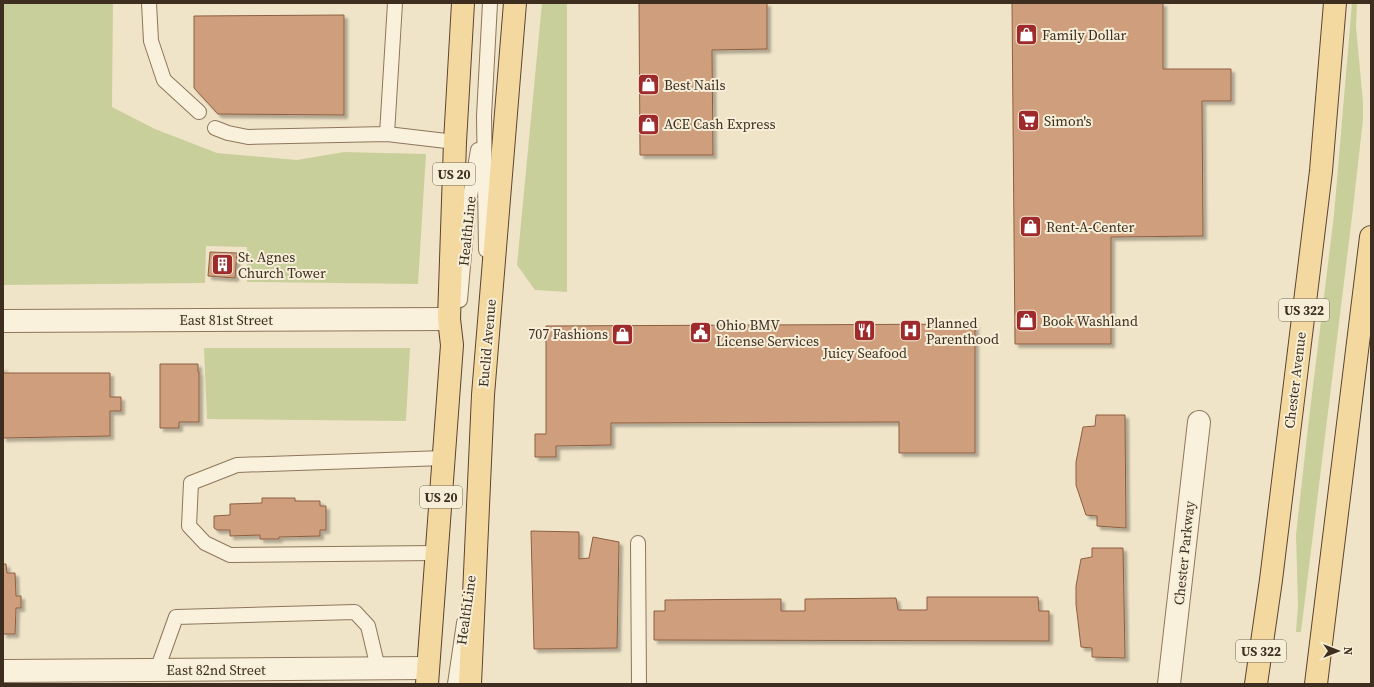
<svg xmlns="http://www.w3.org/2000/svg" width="1374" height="687" font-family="'Source Serif 4',serif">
	<defs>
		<filter id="shadow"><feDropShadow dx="3.5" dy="3.5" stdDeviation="1" flood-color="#0004"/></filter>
	</defs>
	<rect width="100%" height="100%" fill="#f0e4c8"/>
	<!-- green -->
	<path fill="#c9cf9b" d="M3,3H113L112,107L155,129L217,153L297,160L344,152L426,154L418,284L247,282V247L206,246L205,283L3,285Z
		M542,3H567V292L535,290L517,265Z
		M1352,3H1357L1356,27L1363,102V120L1352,217L1301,632H1296L1298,605L1296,535L1308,427L1334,215Z
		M204,348H410L406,421L207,419Z"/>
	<!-- building -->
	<path fill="#cf9f7d" stroke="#8d5f41" filter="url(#shadow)" d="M639,3H767V49L712,50L713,155H640Z
		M1012,3H1163V69H1231V101H1202L1203,236L1111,237V344H1015Z
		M344,15V115L218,114L194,88V16Z
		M210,252L237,253L235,278L208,276Z
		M975,324V453H899V422L611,423V445L556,446V457H535V434H546V326Z
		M160,364H198V372H199V422H179V428H160Z
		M3,366L4,373H110V397H121V411H110V436L3,438Z
		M1096,415H1125L1126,528L1097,526V516L1086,515L1076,485V462L1083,427L1095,426Z
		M262,498H295V501H320V506H326V530H320V536L279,537V539H260V535L230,536V530H217L214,528V516L230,515V504L262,503Z
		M531,531L579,532V559L589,558L593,537L619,542L617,648L534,649Z
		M1092,548H1123L1125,658L1092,657V648L1081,647L1076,604V586L1081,559L1092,557Z
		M3,564H6L7,573H15L16,596H21V608H16L15,634H3Z
		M927,597H1038L1039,611H1049V641L654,640V611H665V600L781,599V611H805V599L896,598L898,610H927Z"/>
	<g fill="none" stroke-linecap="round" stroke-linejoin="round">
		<defs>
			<path id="lane" d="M149,3L151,41L164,80L199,112
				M215,128L228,133L248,137L387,134L455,142
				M387,134L395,3
				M486,250L484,116L490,3
				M460,300L468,208L478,150
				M638,543L639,684
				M437,553L230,555L205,543L189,526L191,483L237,465L444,458
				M157,670L176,617L355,612L368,626L378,668
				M455,684L464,623"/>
			<path id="street" d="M3,321L449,319
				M3,671L428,668
				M1169,684L1199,422"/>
			<path id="primary" d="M427,684L452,345L449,319L455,142L463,3
				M470,684L483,395L515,3
				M1256,684L1271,580L1321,171L1335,3
				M1316,684L1371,237"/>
		</defs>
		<!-- lane casing -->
		<use href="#lane" stroke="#8d765c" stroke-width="16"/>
		<!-- street casing -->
		<use href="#street" stroke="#8d765c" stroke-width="24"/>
		<!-- primary casing -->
		<use href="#primary" stroke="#5b4430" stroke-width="24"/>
		<!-- lane -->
		<use href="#lane" stroke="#faf1dc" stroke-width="14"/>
		<!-- street -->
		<use href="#street" stroke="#faf1dc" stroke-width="22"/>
		<!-- primary -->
		<use href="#primary" stroke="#f3d9a0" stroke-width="22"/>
	</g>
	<!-- icons -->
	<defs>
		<symbol id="shop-square" viewBox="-11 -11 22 22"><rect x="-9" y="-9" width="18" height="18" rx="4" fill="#9e2a2b" stroke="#f7eed8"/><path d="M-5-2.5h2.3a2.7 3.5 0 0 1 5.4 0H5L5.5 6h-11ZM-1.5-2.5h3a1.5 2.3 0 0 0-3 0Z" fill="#fff"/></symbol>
		<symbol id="supermarket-square" viewBox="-11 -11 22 22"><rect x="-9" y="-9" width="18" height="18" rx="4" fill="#9e2a2b" stroke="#f7eed8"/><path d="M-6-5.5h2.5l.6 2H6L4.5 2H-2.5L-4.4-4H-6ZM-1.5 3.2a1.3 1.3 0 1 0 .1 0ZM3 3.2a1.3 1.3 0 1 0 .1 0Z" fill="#fff"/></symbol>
		<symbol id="building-square" viewBox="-11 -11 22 22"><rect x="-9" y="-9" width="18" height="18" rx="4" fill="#9e2a2b" stroke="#f7eed8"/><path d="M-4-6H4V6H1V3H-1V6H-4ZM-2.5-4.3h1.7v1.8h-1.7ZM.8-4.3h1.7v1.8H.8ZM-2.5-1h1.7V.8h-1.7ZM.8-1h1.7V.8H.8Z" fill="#fff"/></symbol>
		<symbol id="restaurant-square" viewBox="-11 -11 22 22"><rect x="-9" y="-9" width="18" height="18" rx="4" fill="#9e2a2b" stroke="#f7eed8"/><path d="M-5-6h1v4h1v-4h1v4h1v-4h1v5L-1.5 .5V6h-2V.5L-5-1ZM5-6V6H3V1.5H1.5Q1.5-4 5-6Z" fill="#fff"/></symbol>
		<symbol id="hospital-square" viewBox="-11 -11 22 22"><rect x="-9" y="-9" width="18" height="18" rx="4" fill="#9e2a2b" stroke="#f7eed8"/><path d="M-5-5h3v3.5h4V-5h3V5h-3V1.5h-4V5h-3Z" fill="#fff"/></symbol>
		<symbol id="civic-square" viewBox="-11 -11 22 22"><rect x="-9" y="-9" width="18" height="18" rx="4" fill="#9e2a2b" stroke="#f7eed8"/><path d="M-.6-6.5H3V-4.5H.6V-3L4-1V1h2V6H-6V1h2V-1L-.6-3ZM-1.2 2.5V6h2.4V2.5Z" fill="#fff"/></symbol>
	</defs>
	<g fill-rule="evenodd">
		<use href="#shop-square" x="1014" y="22" width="25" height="25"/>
		<use href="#shop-square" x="636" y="72" width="25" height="25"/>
		<use href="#supermarket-square" x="1016" y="108" width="25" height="25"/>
		<use href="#shop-square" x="636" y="112" width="25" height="25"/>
		<use href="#shop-square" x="1018" y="214" width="25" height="25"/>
		<use href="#building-square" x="210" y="252" width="25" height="25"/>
		<use href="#shop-square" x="1014" y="308" width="25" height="25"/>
		<use href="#restaurant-square" x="852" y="318" width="25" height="25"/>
		<use href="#hospital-square" x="898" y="318" width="25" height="25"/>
		<use href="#civic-square" x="688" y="320" width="25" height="25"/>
		<use href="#shop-square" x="610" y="322" width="25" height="25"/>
	</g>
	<g text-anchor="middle" stroke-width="4" stroke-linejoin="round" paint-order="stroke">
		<!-- shield labels -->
		<g fill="#f7eed8" stroke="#756857" stroke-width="1">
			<rect x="433" y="163" width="42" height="22" rx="3"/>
			<rect x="1279" y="299" width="50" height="22" rx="3"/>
			<rect x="420" y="486" width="42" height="22" rx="3"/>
			<rect x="1236" y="640" width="50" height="22" rx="3"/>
		</g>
		<g font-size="13" font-weight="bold" fill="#3d2e20">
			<text x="454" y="179">US 20</text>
			<text x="1304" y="315">US 322</text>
			<text x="441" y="502">US 20</text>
			<text x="1261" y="656">US 322</text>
		</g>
		<!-- poi labels -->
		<g font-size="14" fill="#3d2e20" stroke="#f7eed8" text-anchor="start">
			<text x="1042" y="40">Family Dollar</text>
			<text x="664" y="90">Best Nails</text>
			<text x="1044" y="126">Simon's</text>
			<text x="664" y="129">ACE Cash Express</text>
			<text x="1046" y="232">Rent-A-Center</text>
			<text x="238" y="262">St. Agnes<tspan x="238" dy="16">Church Tower</tspan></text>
			<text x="1042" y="326">Book Washland</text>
			<text x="926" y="328">Planned<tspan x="926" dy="16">Parenthood</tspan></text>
			<text x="716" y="330">Ohio BMV<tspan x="716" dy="16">License Services</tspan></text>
			<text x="608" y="339" text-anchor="end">707 Fashions</text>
			<text x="865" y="358" text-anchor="middle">Juicy Seafood</text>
		</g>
		<!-- street labels -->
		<g font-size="14" fill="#3d2e20" stroke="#f7eed8">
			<text transform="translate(467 231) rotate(-84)" y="5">HealthLine</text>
			<text x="226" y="325">East 81st Street</text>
			<text transform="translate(487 343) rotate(-85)" y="5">Euclid Avenue</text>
			<text transform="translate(1295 380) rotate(-83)" y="5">Chester Avenue</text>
			<text transform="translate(1184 553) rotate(-84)" y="5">Chester Parkway</text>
			<text transform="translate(466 610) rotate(-82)" y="5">HealthLine</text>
			<text x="216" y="675">East 82nd Street</text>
		</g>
	</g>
	<!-- border -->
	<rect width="1374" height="687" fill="none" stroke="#3d2e20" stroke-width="8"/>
	<!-- north arrow -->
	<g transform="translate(1338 651) rotate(90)" stroke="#f7eed8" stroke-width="3" paint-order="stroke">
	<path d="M0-3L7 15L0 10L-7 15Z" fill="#3d2e20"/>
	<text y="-6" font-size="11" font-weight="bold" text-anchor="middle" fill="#3d2e20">N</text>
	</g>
</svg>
